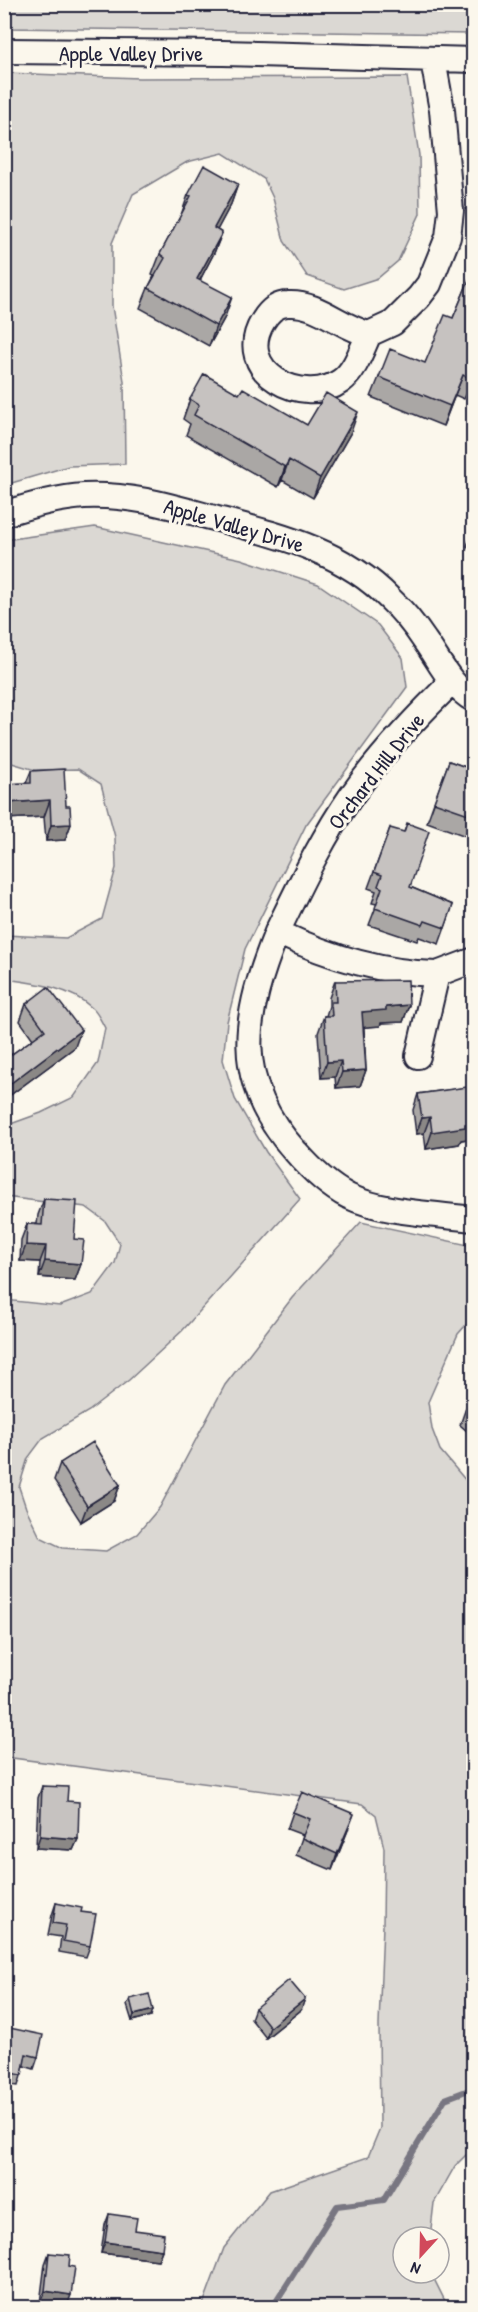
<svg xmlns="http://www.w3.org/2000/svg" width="478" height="2312" font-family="'Patrick Hand',sans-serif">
	<rect width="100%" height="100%" fill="#fbf7ec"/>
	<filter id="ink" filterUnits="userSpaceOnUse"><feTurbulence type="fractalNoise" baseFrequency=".0167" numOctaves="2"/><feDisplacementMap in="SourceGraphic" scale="12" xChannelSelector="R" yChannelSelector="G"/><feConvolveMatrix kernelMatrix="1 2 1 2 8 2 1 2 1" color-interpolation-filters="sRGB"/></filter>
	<g filter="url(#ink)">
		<!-- green -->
		<path fill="#dbd8d3" stroke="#7e7d87" stroke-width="1.5" d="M5,4L473,5V34L5,28Z
			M5,73L139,78L407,77L419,155L420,214L398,261L378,278L344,289L307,276L284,241L273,198L264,179L223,153L187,162L133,194L112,243V306L124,381L125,464L69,466L5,485Z
			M95,527L241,559L318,584L378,625L403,658L407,687L306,825L245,949L227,1022L223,1060L235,1099L266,1152L300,1199L182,1331L129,1380L89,1411L43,1438L28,1458L19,1487L26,1508L40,1537L63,1548L106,1551L137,1534L160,1507L225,1385L292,1298L361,1222L473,1246V1317L458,1334L428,1402L432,1429L440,1450L473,1489V2148L455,2166L434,2203L430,2237H403V2273H431L448,2307H202L224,2248L270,2191L368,2157L380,2128L379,2025L383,1926L384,1848L376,1815L362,1804L5,1757V1300L60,1306L92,1294L115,1263L120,1244L105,1221L86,1207L5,1197V1126L41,1113L74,1097L98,1063L105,1028C101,1021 98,1013 92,1008C70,987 34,983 5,979V935L66,938L102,919L116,868L115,837L101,784L78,769L35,770L5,761V540Z"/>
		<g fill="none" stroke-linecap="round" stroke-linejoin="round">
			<!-- stream -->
			<path stroke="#787681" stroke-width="6" d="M272,2308L337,2206L384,2200L445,2099L474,2088"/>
			<defs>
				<path id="minor" d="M4,51L223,53L474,60
					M369,334C362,349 355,371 341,381C304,408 232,372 263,321C269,311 277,304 288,304C318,302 341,328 369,334L393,323L419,297L429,284L448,237L451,211L442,110L433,60
					M4,514C31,505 56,498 84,496C131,494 170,506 214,518C277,535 343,550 390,599C403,611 415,626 425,641C440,662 450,686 474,700
					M277,932C300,885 322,838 352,795C381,754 416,717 452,682
					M437,974C380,973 327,956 277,932C244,1014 230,1080 296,1152C310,1168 329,1186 348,1196C383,1213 435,1214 474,1219
					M418,1056L437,974L474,960"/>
			</defs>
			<!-- minor casing -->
			<use href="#minor" stroke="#22223b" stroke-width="28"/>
			<!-- minor -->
			<use href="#minor" stroke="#fbf7ec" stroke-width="24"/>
		</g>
		<!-- wall -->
		<path fill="#aaa7a5" stroke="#22223b" stroke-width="1.5" d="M238,184L231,204L217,230L222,233L214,253L200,280L225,317L209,346L140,308L148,288L154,276L152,275L160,254L181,215L188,195Z
			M474,268V377L464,399L455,395L443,426L371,397L379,377L425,363L453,318Z
			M239,394L307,425L351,432L313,498L282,480L278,487L186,435L190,424L183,419L190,399Z
			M474,528V558L467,546Z
			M449,761L474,770V839L427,822Z
			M31,771L66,806L71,824L65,840L46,841L44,817L4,819L5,784L26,783Z
			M390,828L410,887L453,905L439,944L419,937L417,941L369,925L377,904L372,903L376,891L368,888Z
			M335,981L409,1005L403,1022L381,1023L380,1026L364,1027L366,1070L360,1086L336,1088L335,1077L321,1078L318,1033L324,1016H326L329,1006V998Z
			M26,1004L75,1047L5,1099L4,1060L33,1039L20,1021Z
			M474,1044V1138L461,1140L459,1144L426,1149L424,1133L416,1134L413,1110L418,1094L470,1087L468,1078L471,1070L469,1056Z
			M44,1199L74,1239L81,1264L75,1280L39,1277L40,1262L20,1261L21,1240L27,1224H37L38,1215Z
			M474,1397V1437L460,1425L467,1405Z
			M60,1463L120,1485L114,1501L81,1522L54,1480Z
			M42,1786L67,1801L78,1839L73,1850L36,1848L38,1798Z
			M293,1812L348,1830L332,1870L296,1855L303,1835L287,1829Z
			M56,1903L81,1912L90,1946L86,1957L59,1952L61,1937L48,1935L52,1915Z
			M130,1999L151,2016L132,2021L127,2005Z
			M255,2008L301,2010L266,2038L251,2019Z
			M4,2029L38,2057L34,2069L24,2066L18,2086L4,2084Z
			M109,2214L135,2230L162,2250L158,2260L101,2253L105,2225Z
			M49,2253L69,2266L67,2306L40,2303L45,2264Z"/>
		<!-- shaded-wall -->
		<path fill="#8b8886" stroke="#22223b" stroke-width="1.5" d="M238,184L231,204L207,249L214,228Z
			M222,233L214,253L190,299L197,279Z
			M232,297L225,317L209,346L216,326Z
			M463,375L455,395L443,426L450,406Z
			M358,412L351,432L313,498L320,478Z
			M289,460L282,480L278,487L285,467Z
			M50,800L44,817L4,819V808L6,803Z
			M71,824L65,840L46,841L51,825Z
			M409,1005L403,1022L381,1023L380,1026L357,1028L362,1012L386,1007Z
			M81,1030L75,1047L5,1099L11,1083Z
			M341,1061L335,1077L321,1078L327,1062Z
			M366,1070L360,1086L336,1088L342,1072Z
			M430,1117L424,1133L416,1134L422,1118Z
			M474,1123V1138L461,1140L459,1144L426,1149L432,1132Z
			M26,1245L46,1246L40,1262L20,1261Z
			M45,1261L81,1264L75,1280L39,1277Z
			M120,1485L114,1501L81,1522L87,1506Z
			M354,1814L348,1830L332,1870L337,1854Z
			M40,1836L78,1839L73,1850L36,1848Z
			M305,1999L301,2010L266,2038L270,2027Z
			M153,2010L151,2016L132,2021L134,2015Z
			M10,2116L5,2128H4V2117Z
			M105,2242L162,2250L158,2260L101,2253Z
			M45,2291L71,2295L67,2306L40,2303Z"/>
		<!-- building -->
		<path fill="#c6c2c0" stroke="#22223b" stroke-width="1.5" d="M204,165L238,184L214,228L222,233L197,279L232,297L216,326L148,288L165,258L160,254L191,196L188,195Z
			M474,268V375L472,379L463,375L450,406L379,377L390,349L425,363L445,315L453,318Z
			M204,374L239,394L243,388L307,425L326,393L358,412L320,478L289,460L285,467L194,415L199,405L190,399Z
			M449,761L474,770V816L434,802Z
			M64,769L66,806H70L71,824L51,825L50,800L6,803L5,784L31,783V771Z
			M407,823L429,831L410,887L453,905L445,928L425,921L423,925L375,908L382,888L378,886L382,875L374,872L390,828L404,832Z
			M408,980L409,1005L386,1007V1010L362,1012L366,1070L342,1072L341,1061L327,1062L324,1016H332L331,1002H336L335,981Z
			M48,987L81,1030L11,1083L4,1074V1060L45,1030L26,1004Z
			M474,1086V1123L465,1124V1127L432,1132L430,1117L422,1118L418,1094Z
			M44,1199L77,1201L74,1239L84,1240L81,1264L45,1261L46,1246L26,1245L27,1224L42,1225Z
			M474,1398V1410L467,1405Z
			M93,1442L120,1485L87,1506L60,1463Z
			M42,1786L68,1787L67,1801L79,1802L78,1839L40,1836Z
			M302,1792L354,1814L337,1854L302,1838L310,1819L293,1812Z
			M56,1903L82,1908L81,1912L96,1914L90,1946L63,1941L66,1925L53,1923Z
			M289,1980L305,1999L270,2027L255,2008Z
			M149,1994L153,2010L134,2015L130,1999Z
			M5,2027L43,2035L38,2057L26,2054L22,2075L4,2072Z
			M4,2093H5L10,2116L4,2117Z
			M109,2214L137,2218L135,2230L164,2234L162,2250L105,2242Z
			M49,2253L70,2255L69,2266L75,2267L71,2295L45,2291Z"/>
	</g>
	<g text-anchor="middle" stroke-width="6" stroke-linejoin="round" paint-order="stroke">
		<!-- street labels -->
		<g font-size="22" fill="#22223b" stroke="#fbf7ec">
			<text x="131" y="61">Apple Valley Drive</text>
			<text transform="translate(234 525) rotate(16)" y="8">Apple Valley Drive</text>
			<text transform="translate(376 771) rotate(-52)" y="8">Orchard Hill Drive</text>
		</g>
	</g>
	<!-- margin -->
	<rect width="478" height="2312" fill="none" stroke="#fbf7ec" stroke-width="24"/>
	<rect x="12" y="12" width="454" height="2288" fill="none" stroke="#22223b" stroke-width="2" filter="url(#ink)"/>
	<!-- north arrow -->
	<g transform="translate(421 2255) rotate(202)"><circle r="28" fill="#fbf7ec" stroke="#a4a2a5" stroke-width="1.5"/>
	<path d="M0-4.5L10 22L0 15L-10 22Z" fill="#d1495b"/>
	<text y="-9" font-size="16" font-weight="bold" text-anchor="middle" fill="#22223b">N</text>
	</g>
</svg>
